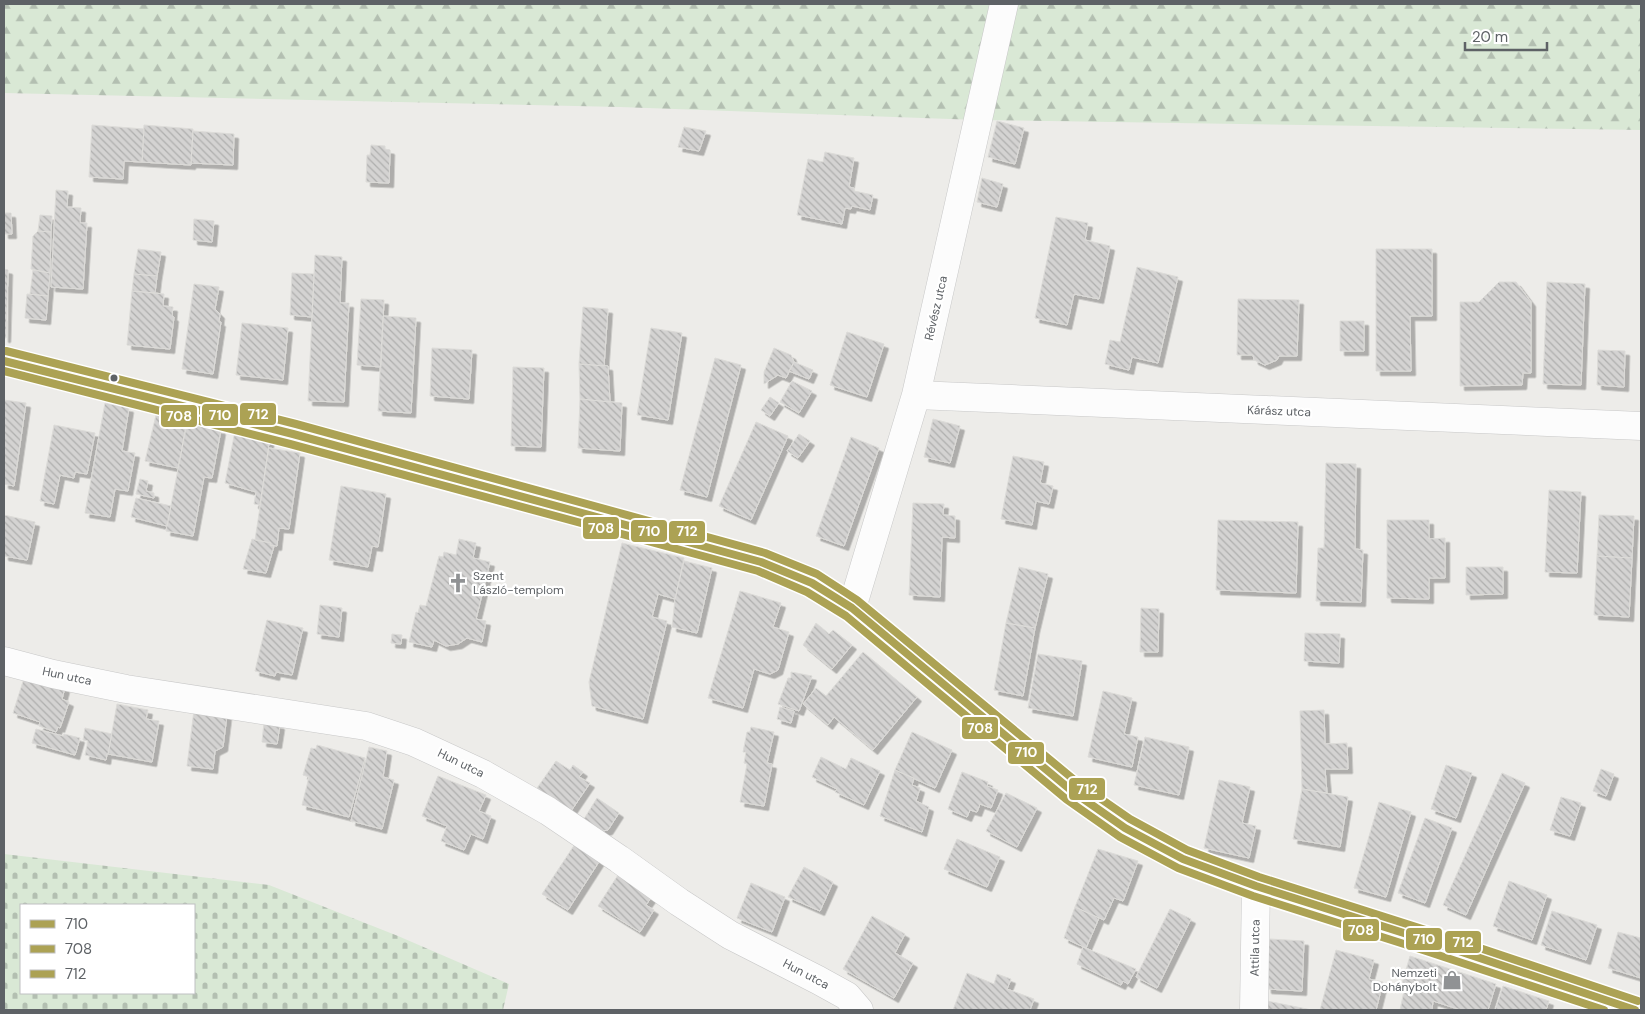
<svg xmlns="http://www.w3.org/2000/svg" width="1645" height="1014" font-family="'DM Sans',sans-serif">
	<defs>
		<pattern id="forest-firs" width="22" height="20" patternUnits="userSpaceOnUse" patternTransform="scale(1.25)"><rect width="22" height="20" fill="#d9e8d5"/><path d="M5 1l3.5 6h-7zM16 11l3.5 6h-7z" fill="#b3bfb1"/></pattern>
		<pattern id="cemetery-stones" width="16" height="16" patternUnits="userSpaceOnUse" patternTransform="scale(1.25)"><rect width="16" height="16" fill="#d9e8d5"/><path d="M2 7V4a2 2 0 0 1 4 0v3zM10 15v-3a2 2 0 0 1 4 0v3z" fill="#b3bfb1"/></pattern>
		<pattern id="building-back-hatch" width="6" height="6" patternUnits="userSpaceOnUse" patternTransform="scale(1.25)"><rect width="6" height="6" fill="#d4d3d2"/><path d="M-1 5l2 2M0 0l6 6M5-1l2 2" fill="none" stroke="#afafae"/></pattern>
		<filter id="shadow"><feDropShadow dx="4.5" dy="4.5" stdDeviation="0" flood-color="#0004"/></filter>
	</defs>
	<rect width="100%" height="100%" fill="#edece9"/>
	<!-- forest -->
	<path fill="url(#forest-firs)" d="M4,4H1641V130L978,120L620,107L4,93Z"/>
	<!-- cemetery -->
	<path fill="url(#cemetery-stones)" fill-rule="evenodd" d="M4,854L269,885L398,936L509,984L503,1010H4ZM21,905H194V993H21Z"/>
	<!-- building -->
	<path fill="url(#building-back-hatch)" stroke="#dcdbd8" filter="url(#shadow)" d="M997,121L1024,128L1015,164L988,157Z
		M92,125L144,129L142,162L124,161L123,179L89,177Z
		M144,125L193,129L191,165L142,162Z
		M684,127L706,131L699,151L678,147Z
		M193,131L234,134L233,165L191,163Z
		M371,145L385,146V149L390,150L389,183L366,182L367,155H370Z
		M825,152L854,158L849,187L854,188V191L873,195L870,210L852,206L851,209L845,208L842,224L797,215L808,159L823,162Z
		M982,178L1003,184L997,207L977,202Z
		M56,190L68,191L67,207L81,208L80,223H87L83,289L51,287Z
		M4,213H11L12,234H4Z
		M40,215L52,216L51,232L38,231Z
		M1056,217L1088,223L1085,240L1110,246L1099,299L1074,294L1067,325L1035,318Z
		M194,219L214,221L212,242L193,240Z
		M38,231L51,232L50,273L31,269L33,236Z
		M138,249L161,252L157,276L134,274Z
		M1376,249H1432V316H1410L1411,371H1376Z
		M315,255L342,257L340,303H349L344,402L308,401Z
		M1137,267L1178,277L1158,363L1132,357L1129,370L1105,364L1110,340L1120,342Z
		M4,269L8,270L6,338H4Z
		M33,270L50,273L48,296L30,294Z
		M292,273L314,274L312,317L290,315Z
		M134,274L157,276L155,293L132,291Z
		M1499,282H1516L1531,302V373H1523L1522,385L1460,386V302H1479Z
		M1547,282L1585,284L1581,385L1543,384Z
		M194,284L219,287L215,309L220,314L219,322H221L213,374L182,369Z
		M132,291L164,294L163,306L173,307L172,316L174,317L170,349L127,345Z
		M27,294L48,296L46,320L25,318Z
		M361,299L384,300L381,367L357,365Z
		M1238,299L1299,300L1297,356H1279L1277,360L1265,365L1254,360L1253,355H1237Z
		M583,307L608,309L604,366L579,364Z
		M383,316L416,318L411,413L378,411Z
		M1340,321H1364V351H1340Z
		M242,323L288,328L283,380L236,375Z
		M651,328L682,333L668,420L637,415Z
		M847,332L884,344L867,397L830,385Z
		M432,348L472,350L469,399L430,396Z
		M774,348L791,355L794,362L786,378L778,375L764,384V372Z
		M1598,350L1625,351L1624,387L1597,385Z
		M715,358L741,365L707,497L680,490Z
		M794,362L813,370L809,379L789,371Z
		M579,364L608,366L610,402L580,399Z
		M513,367L544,368L541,447L511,446Z
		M792,381L812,391L799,413L780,402Z
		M770,397L779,403L770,416L761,410Z
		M580,399L622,403L620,451L578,448Z
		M4,400L26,403L14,486L4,484Z
		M105,403L129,408L122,451L135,453L128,491L115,489L110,517L85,513Z
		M156,415L187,421L178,468L145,461Z
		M933,419L960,426L950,463L924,457Z
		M756,422L788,436L751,520L719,506Z
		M187,423L221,430L212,478L204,477L193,536L166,531Z
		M54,425L95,433L87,474L75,472L74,478L60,475L54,504L40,501Z
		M235,431L270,436L260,505L254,504L256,492L225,483Z
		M799,434L810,441L798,458L787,451Z
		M851,437L879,448L844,546L816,536Z
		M269,448L300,453L289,529L279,528L277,546L270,545L271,543L255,540Z
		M1013,456L1044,462L1040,483L1053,486L1049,504L1036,501L1032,525L1001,519Z
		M1326,463L1356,464L1355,549L1363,550L1361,602L1316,601L1318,548H1324Z
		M140,479L148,481L146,491L154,493V498L136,494Z
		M341,486L386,494L378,547L372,546L368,567L329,560Z
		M1549,490L1581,492L1577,573L1545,572Z
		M136,498L171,506L167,526L131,517Z
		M913,503L944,504L943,515L955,516V538L942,537L940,597L909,595Z
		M4,515L35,522L27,560L4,556Z
		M1599,515L1634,516L1632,558L1597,556Z
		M1218,520L1298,522L1296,593L1216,590Z
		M1387,520H1429V539L1445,538V578H1429V599L1387,598Z
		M252,539L271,543L270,545L274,546L266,573L243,569Z
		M459,539L476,543L473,558L490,562L476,619L486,621L482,642L467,638L458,644L446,646L434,640L432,647L409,642L416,612L418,613L420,605L426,606L439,556L443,557L444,552L456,555Z
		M622,543L684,558L675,599L658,594L652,617L667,621L643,719L592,706L589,682Z
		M1597,556L1632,558L1629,617L1594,615Z
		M684,561L712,568L697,633L672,627L675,599Z
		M1019,567L1048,574L1035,628L1006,623Z
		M1466,567H1503V594L1466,595Z
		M740,591L781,603L773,627L789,632L778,670L770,674L754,669L743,708L708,698Z
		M320,605L342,608L339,637L317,634Z
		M1141,608L1159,609L1158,652H1140Z
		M267,620L303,628L292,675L276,672L275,676L255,671Z
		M816,623L829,634L833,630L852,645L832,669L803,645Z
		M1006,623L1035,628L1023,696L994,690Z
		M1305,633L1340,634L1339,663L1304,661Z
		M392,634L402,635L401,644L391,643Z
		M863,652L917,697L873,750L834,717L828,725L803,704L816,688L826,696Z
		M1038,654L1082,661L1073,716L1028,708Z
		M791,672L812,676L799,711L778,704L788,678H791Z
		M25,675L65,688L62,699L69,702L60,728L58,727L56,732L39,726L40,722L13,713Z
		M1103,691L1132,698L1124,734L1138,737L1132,767L1088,757Z
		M117,704L148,710L146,719L159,721L152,762L108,754Z
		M780,707L794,711L791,723L777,719Z
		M194,710L227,715L223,747L215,751L213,769L187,766Z
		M1324,710L1325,744L1347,743L1348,769H1325L1327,793L1302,789L1300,711Z
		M264,722L280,725L277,744L262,742Z
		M751,727L774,732L767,763L772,764L764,806L740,802L747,764L744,763L746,752H743L747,732H750Z
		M85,728L112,734L108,754H107L106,760L85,755L88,741L83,740Z
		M36,729L63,736L64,734L80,738L75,755L32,743Z
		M912,732L952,750L935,788L895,770Z
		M1145,737L1189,747L1179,795L1134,785Z
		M317,745L365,758L349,817L302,805L309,777L303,775L311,748L316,749Z
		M369,747L387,751L383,777L394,780L382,829L351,821Z
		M821,757L846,769L851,758L880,771L864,805L835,792L837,789L812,777Z
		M556,761L570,770L573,765L583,772L579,777L590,783L569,814L535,791Z
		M1446,765L1472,773L1456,818L1431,809Z
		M1601,769L1614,774L1606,796L1593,791Z
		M895,770L914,778L912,785L920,788L916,801L929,807L922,832L880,816Z
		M962,772L988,782L987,786L998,790L991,808L980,804L977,812L970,810L967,817L948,809Z
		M1502,773L1525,783L1466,915L1443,905Z
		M438,776L486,795L479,811L491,816L483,839L471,834L464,850L441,841L447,826L422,816Z
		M1219,780L1250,787L1242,823L1256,826L1249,858L1204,848Z
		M1302,789L1348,797L1340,847L1293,839Z
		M1006,793L1037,808L1017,847L986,831Z
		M1561,797L1581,803L1570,836L1550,830Z
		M597,798L619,813L608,830L603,831L584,819Z
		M1379,802L1411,812L1386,897L1354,888Z
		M1425,818L1452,828L1425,903L1398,893Z
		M957,839L1000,857L987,887L944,869Z
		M577,841L602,857L568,910L542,894Z
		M1098,849L1138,861L1123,901L1114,898L1104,920L1075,907Z
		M804,867L833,882L820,911L788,897Z
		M620,872L636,883L634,887L651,898L646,905L654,910L640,932L598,906Z
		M1509,881L1547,895L1532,940L1493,926Z
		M751,883L785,897L772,932L737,918Z
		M1075,907L1099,918L1086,948L1064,938Z
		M1170,909L1191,919L1157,988L1136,977Z
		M1552,911L1597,925L1586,960L1541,945Z
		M872,916L905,934L895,953L913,963L894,998L843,969Z
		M1618,932L1641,938V978L1608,968Z
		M1270,939L1304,941L1302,991L1267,989L1265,945L1269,946Z
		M1083,947L1136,969L1128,984L1123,981L1121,985L1077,964Z
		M1336,950L1374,960L1369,979L1383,982L1376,1010H1320Z
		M1410,956L1496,984L1488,1010H1461L1433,1001L1432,1010H1400L1404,991L1400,990Z
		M967,973L994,984L997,974L1011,979L1007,989L1034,999L1030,1010H953Z
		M1503,986L1549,1001L1546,1010H1495Z
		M1267,1001L1312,1010H1266Z"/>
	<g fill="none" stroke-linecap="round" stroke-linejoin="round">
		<defs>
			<path id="street" d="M916,395L1641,426
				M852,608L916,395L1004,4
				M4,661L53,674L126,689L366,726L414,742L483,774L548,811L619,859L679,902L730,935L818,980L847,996L859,1010
				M1254,1010L1256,886"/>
			<path id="secondary" d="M4,361L293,434L761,562L812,583L852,608L1072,791L1125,828L1183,859L1256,886L1429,941L1635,1010"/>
		</defs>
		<!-- street casing -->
		<use href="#street" stroke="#c8c8c8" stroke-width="29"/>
		<!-- secondary casing -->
		<use href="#secondary" stroke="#cacaca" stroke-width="29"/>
		<!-- street -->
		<use href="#street" stroke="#fcfcfc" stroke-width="28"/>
		<!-- secondary -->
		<use href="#secondary" stroke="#fcfcfc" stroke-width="28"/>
		<defs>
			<path id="bus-1" d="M4,361L293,434L761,562L812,583L852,608L1072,791L1125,828L1183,859L1256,886L1429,941L1635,1010"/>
			<path id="bus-2" d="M4,371L290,444L758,571L807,592L846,616L1066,799L1120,837L1178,868L1253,896L1426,951L1604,1010"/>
			<path id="bus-3" d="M6,351L296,424L765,553L817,574L857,600L1078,783L1130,819L1187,850L1259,877L1432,932L1638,1001"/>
		</defs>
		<!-- bus-1 casing -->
		<use href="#bus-1" stroke="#fff" stroke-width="11"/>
		<!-- bus-2 casing -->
		<use href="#bus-2" stroke="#fff" stroke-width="11"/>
		<!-- bus-3 casing -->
		<use href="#bus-3" stroke="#fff" stroke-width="11"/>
		<!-- bus-1 -->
		<use href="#bus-1" stroke="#aca254" stroke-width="8"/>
		<!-- bus-2 -->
		<use href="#bus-2" stroke="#aca254" stroke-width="8"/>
		<!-- bus-3 -->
		<use href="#bus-3" stroke="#aca254" stroke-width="8"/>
	</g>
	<!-- icons -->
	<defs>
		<symbol id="church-bare" viewBox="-9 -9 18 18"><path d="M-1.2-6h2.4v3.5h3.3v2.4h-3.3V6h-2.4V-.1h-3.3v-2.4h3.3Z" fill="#909294" stroke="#fff" stroke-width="2.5" paint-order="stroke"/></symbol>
		<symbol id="shop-bare" viewBox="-9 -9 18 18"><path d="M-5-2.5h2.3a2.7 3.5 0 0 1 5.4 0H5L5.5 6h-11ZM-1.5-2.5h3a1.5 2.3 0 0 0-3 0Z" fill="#909294" stroke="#fff" stroke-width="2.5" paint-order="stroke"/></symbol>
	</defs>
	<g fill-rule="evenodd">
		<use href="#church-bare" x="444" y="569" width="28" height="28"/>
		<use href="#shop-bare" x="1438" y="966" width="28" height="28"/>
	</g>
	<!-- markers -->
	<circle fill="#5e6266" stroke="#fff" stroke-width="2" cx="114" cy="378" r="4.5"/>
	<g text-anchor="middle" stroke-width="4.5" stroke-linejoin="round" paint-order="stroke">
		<!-- street labels -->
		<g font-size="12" fill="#5e6266" stroke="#fff">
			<text transform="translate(936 308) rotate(-77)" y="4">Révész utca</text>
			<text transform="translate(1279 411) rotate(2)" y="4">Kárász utca</text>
			<text transform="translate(67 676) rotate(12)" y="4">Hun utca</text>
			<text transform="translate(461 763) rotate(26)" y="4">Hun utca</text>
			<text transform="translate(1255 948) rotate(-89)" y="4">Attila utca</text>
			<text transform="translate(806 974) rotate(28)" y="4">Hun utca</text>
		</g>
		<!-- poi labels -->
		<g font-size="12" fill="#5e6266" stroke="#fff" text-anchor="start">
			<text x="473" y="580">Szent<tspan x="473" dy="14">László-templom</tspan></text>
			<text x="1437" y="977" text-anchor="end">Nemzeti<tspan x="1437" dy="14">Dohánybolt</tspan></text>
		</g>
	</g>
	<g stroke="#fff" stroke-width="2">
		<rect x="239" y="402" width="38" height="24" rx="5" fill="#aca254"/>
		<rect x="201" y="403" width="38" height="24" rx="5" fill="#aca254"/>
		<rect x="160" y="404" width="38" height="24" rx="5" fill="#aca254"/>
		<rect x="582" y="516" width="38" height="24" rx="5" fill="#aca254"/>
		<rect x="630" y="519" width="38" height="24" rx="5" fill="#aca254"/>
		<rect x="668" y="520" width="38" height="24" rx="5" fill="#aca254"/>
		<rect x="961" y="716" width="38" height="24" rx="5" fill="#aca254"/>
		<rect x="1007" y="741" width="38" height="24" rx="5" fill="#aca254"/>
		<rect x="1068" y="777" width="38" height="24" rx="5" fill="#aca254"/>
		<rect x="1342" y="918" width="38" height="24" rx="5" fill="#aca254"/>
		<rect x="1405" y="927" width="38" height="24" rx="5" fill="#aca254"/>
		<rect x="1444" y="930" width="38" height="24" rx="5" fill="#aca254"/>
	</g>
	<g font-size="14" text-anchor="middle" font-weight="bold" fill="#fff">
		<text x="258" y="419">712</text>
		<text x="220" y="420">710</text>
		<text x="179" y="421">708</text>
		<text x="601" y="533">708</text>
		<text x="649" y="536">710</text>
		<text x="687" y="536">712</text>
		<text x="980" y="733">708</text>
		<text x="1026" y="757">710</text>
		<text x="1087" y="794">712</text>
		<text x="1361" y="935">708</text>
		<text x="1424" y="944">710</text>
		<text x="1463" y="947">712</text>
	</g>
	<!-- border -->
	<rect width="1645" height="1014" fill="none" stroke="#5e6266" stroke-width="10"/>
	<!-- legend -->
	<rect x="20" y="904" width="175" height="90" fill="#ffffff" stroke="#bfc0c2"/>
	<rect x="30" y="920" width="25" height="8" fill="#aca254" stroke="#bfc0c2"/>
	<text x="65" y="929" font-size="15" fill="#5e6266">710</text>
	<rect x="30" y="945" width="25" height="8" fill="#aca254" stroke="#bfc0c2"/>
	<text x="65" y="954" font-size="15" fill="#5e6266">708</text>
	<rect x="30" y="970" width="25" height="8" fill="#aca254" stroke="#bfc0c2"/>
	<text x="65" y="979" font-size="15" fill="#5e6266">712</text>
	<!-- scale -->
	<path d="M1465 42v8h82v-8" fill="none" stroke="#5e6266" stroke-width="2.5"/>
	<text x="1472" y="42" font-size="15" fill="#5e6266" stroke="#ffffff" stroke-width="4" paint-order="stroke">20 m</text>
</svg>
